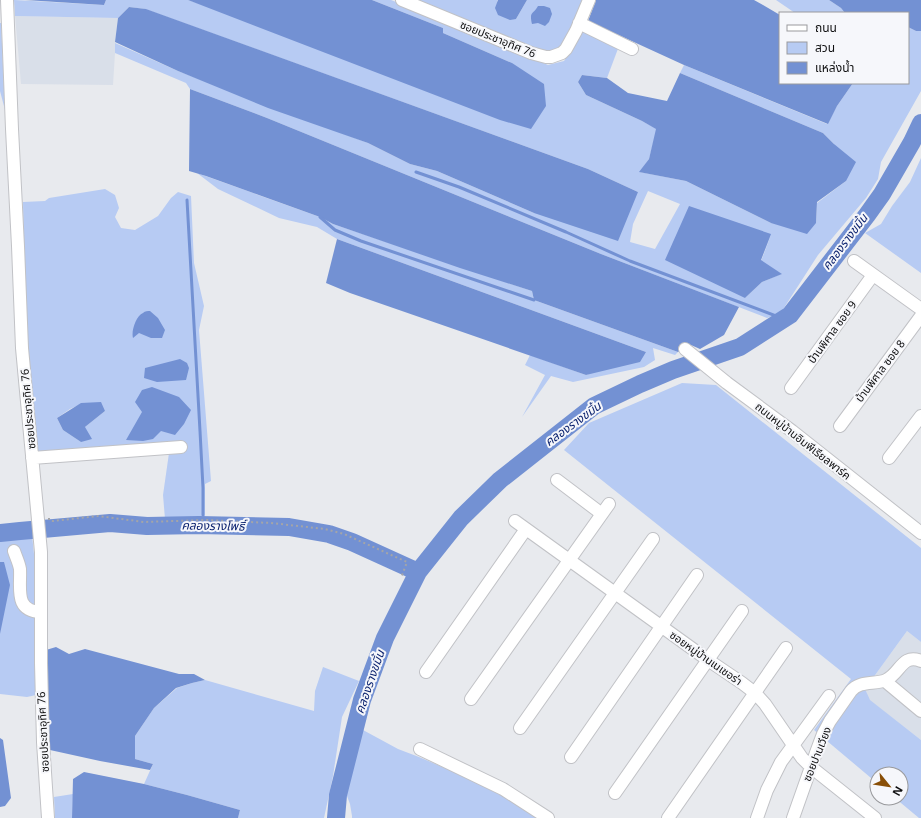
<svg xmlns="http://www.w3.org/2000/svg" width="921" height="818" font-family="'Noto Sans','Noto Sans Thai',sans-serif">
	<rect width="100%" height="100%" fill="#e8eaee"/>
	<!-- built -->
	<path fill="#d9dfe9" d="M15,16L118,18L115,42V53L113,85L21,84Z
		M907,631L921,642V740L869,700L865,689Z"/>
	<!-- green -->
	<path fill="#b7cbf3" fill-rule="evenodd" d="M14,0L104,5L106,0H188L203,5L512,63L443,33V28L372,0H391L445,21L548,65L564,61L572,50L588,21L622,38L607,78L582,75L578,82L586,95L642,121L657,129L649,159L640,172L686,181L771,223H816L817,203L846,181L834,144L823,133L680,73L684,65L827,124L837,106L853,83H908V27L916,31H921V91L881,162L878,179L866,198L818,255L780,314L767,318L601,254L267,118L190,89L186,83L115,53V43L178,71L368,143L410,164L437,171L534,213L638,192L588,169L145,9L129,7L118,18L15,16ZM648,191L680,204L655,249L630,242L633,224ZM771,235L761,261L781,274L762,282L745,298Z
		M412,0H498L497,1L516,19L527,0H585L564,44L557,49L551,51L543,52Z
		M776,0H829L841,8L845,13H795Z
		M0,23H1L5,110L0,91Z
		M921,158V273L865,233L881,224L892,206L910,182Z
		M197,173L320,217L333,224L532,291L534,300L678,352L675,355L653,348L655,360L644,367L573,382L551,376L522,417L545,375L525,365L530,355L586,375L646,352L337,239L317,227L279,218L218,189Z
		M105,189L115,195L119,208L115,217L121,228L135,230L158,216L171,198L178,192L191,196L194,263L204,306L199,330L211,481L205,484V519H165L163,495L170,446L38,454L31,396L25,316L23,202L45,201L49,198ZM81,404L105,411L85,427L81,442L63,430L57,418L70,409Z
		M682,383L716,385L921,548V642L907,631L865,689L870,700L921,740V818H919L895,798H901V774H877V783L814,730L851,679L564,450L589,423Z
		M32,535L34,554L36,695L27,697L0,694V634L4,562H0V539Z
		M323,667L359,681L342,717L333,776L324,818H238L240,810L187,795L144,784L153,764L135,759V736L154,708L177,688L192,683L205,680L314,711L315,691Z
		M363,730L398,749L419,757L484,785L544,818H352V816L350,804L345,791L350,769Z
		M73,794L72,818H55L54,797Z"/>
	<!-- water -->
	<path fill="#7391d3" d="M25,0H106L104,5Z
		M188,0H372L443,28V33L512,63L544,84L546,106L531,129L500,120Z
		M498,0H527L516,19L510,20L498,15L495,8Z
		M596,0H754L763,5L780,15V83H853L837,106L828,124L684,65L588,21Z
		M829,0H921V31H916L908,27V13H845L841,8Z
		M538,6H544L550,8L552,14L549,22L545,26L538,23L532,24C529,11 533,15 538,6Z
		M129,7L146,9L588,169L638,192L618,241L534,213L437,171L410,164L368,143L268,108L178,71L115,42L118,18Z
		M680,73L823,133L834,144L856,162L846,181L817,202L816,223L807,234L771,223L686,181L639,172L649,159L656,129L642,121L586,95L578,82L582,75L607,78L628,93L667,101Z
		M190,89L267,118L601,254L739,307L724,335L700,349L691,345L678,352L534,300L532,291L460,268L333,224L320,217L206,176L189,171Z
		M689,206L771,234L761,260L782,274L762,282L745,298L665,260Z
		M337,239L646,352L640,362L586,375L350,293L326,283Z
		M150,311L158,318L165,330L162,338H151L139,333L133,338C131,331 136,316 143,313C145,311 148,311 150,311Z
		M180,359L187,363L189,368L186,380L157,382L144,378L145,368Z
		M152,387L179,397L191,410L184,424L175,435L161,431L153,439L143,441L126,440L142,412L135,402L142,390Z
		M101,402L105,411L85,427L92,439L81,442L63,430L57,418L81,403Z
		M0,562H4L10,585L0,634Z
		M56,647L69,654L85,649L179,674H194L205,680L192,683L176,688L154,708L135,736V759L153,764L150,770L100,761L50,750L46,705V650Z
		M0,738L3,740L11,798L5,806L0,807Z
		M84,772L144,784L187,795L240,810L238,818H72L73,779Z"/>
	<g fill="none" stroke-linecap="round" stroke-linejoin="round">
		<!-- stream -->
		<path stroke="#7391d3" stroke-width="3" d="M416,172L459,187L566,232L630,261L784,319
			M187,200L200,431L203,488V515
			M320,217L335,230L361,241L534,300
			M203,525V524"/>
		<!-- river -->
		<path stroke="#7391d3" stroke-width="18" d="M0,533L20,531L110,523L147,526L199,525L289,527L329,534L352,542L418,572
			M336,818L338,795L362,700L385,638L418,572L461,518L500,480L594,406L640,384L673,370L740,347L790,315L867,215L882,194L912,142L921,123"/>
		<defs>
			<path id="minor" d="M7,0L12,129L18,246L22,348L41,552V663L43,742L48,818
				M402,0L531,53L546,57H551L562,53L566,49L576,31L589,0
				M579,23L632,49
				M854,261L921,309
				M685,349L727,383L792,431L921,533
				M791,388L873,275
				M840,426L921,316
				M32,458L181,447
				M889,458L921,416
				M557,480L602,514
				M515,521L708,660L742,683L755,693L765,704L802,758L811,767L875,818
				M14,551C16,557 19,563 20,569C21,589 14,611 41,612
				M426,672L526,529
				M885,681L921,711
				M471,699L609,504
				M520,728L653,539
				M420,749L503,789L548,818
				M571,757L697,575
				M615,793L742,611
				M668,818L786,648
				M757,818L767,790L781,762L829,696
				M793,818L817,750L823,734L830,721L851,691C860,680 875,685 886,680C900,674 902,653 921,661"/>
		</defs>
		<!-- minor casing -->
		<use href="#minor" stroke="#c1c2c6" stroke-width="14"/>
		<!-- path -->
		<path stroke="#a4a5a8" stroke-width="2" stroke-dasharray="2 3" stroke-linecap="butt" d="M49,518V520L53,521L98,516L144,522L206,520L271,523L325,529L344,534L407,562L401,578"/>
		<!-- minor -->
		<use href="#minor" stroke="#fff" stroke-width="12"/>
	</g>
	<g text-anchor="middle" stroke-width="4" stroke-linejoin="round" paint-order="stroke">
		<!-- street labels -->
		<g font-size="11" fill="#0e0e0f" stroke="#f6f7fb">
			<text transform="translate(498 39) rotate(22)" y="4">ซอยประชาอุทิศ 76</text>
			<text transform="translate(832 332) rotate(-54)" y="4">บ้านพิศาล ซอย 9</text>
			<text transform="translate(880 371) rotate(-53)" y="4">บ้านพิศาล ซอย 8</text>
			<text transform="translate(28 409) rotate(-95)" y="4">ซอยประชาอุทิศ 76</text>
			<text transform="translate(803 441) rotate(38)" y="4">ถนนหมู่บ้านอิมพีเรียลพาร์ค</text>
			<text transform="translate(706 658) rotate(35)" y="4">ซอยหมู่บ้านเนเชอร่า</text>
			<text transform="translate(43 732) rotate(-93)" y="4">ซอยประชาอุทิศ 76</text>
			<text transform="translate(817 754) rotate(-68)" y="4">ซอยปานเวียง</text>
		</g>
		<!-- water labels -->
		<g font-size="12" font-style="italic" fill="#0a216e" stroke="#f6f7fb">
			<text transform="translate(845 242) rotate(-53)" y="4">คลองรางขมิ้น</text>
			<text transform="translate(573 424) rotate(-36)" y="4">คลองรางขมิ้น</text>
			<text transform="translate(213 526) rotate(1)" y="4">คลองรางโพธิ์</text>
			<text transform="translate(370 682) rotate(-71)" y="4">คลองรางขมิ้น</text>
		</g>
	</g>
	<!-- legend -->
	<rect x="779" y="12" width="130" height="72" fill="#f6f7fb" stroke="#999a9d"/>
	<rect x="787" y="25" width="20" height="6" fill="#ffffff" stroke="#999a9d"/>
	<text x="815" y="32" font-size="12" fill="#0e0e0f">ถนน</text>
	<rect x="787" y="42" width="20" height="12" fill="#b7cbf3" stroke="#999a9d"/>
	<text x="815" y="52" font-size="12" fill="#0e0e0f">สวน</text>
	<rect x="787" y="62" width="20" height="12" fill="#7391d3" stroke="#999a9d"/>
	<text x="815" y="72" font-size="12" fill="#0e0e0f">แหล่งน้ำ</text>
	<!-- north arrow -->
	<g transform="translate(889 786) rotate(120)"><circle r="19" fill="#f6f7fb" stroke="#999a9d"/>
	<path d="M0-3L7 15L0 10L-7 15Z" fill="#894f08"/>
	<text y="-6" font-size="11" font-weight="bold" text-anchor="middle" fill="#0e0e0f">N</text>
	</g>
</svg>
